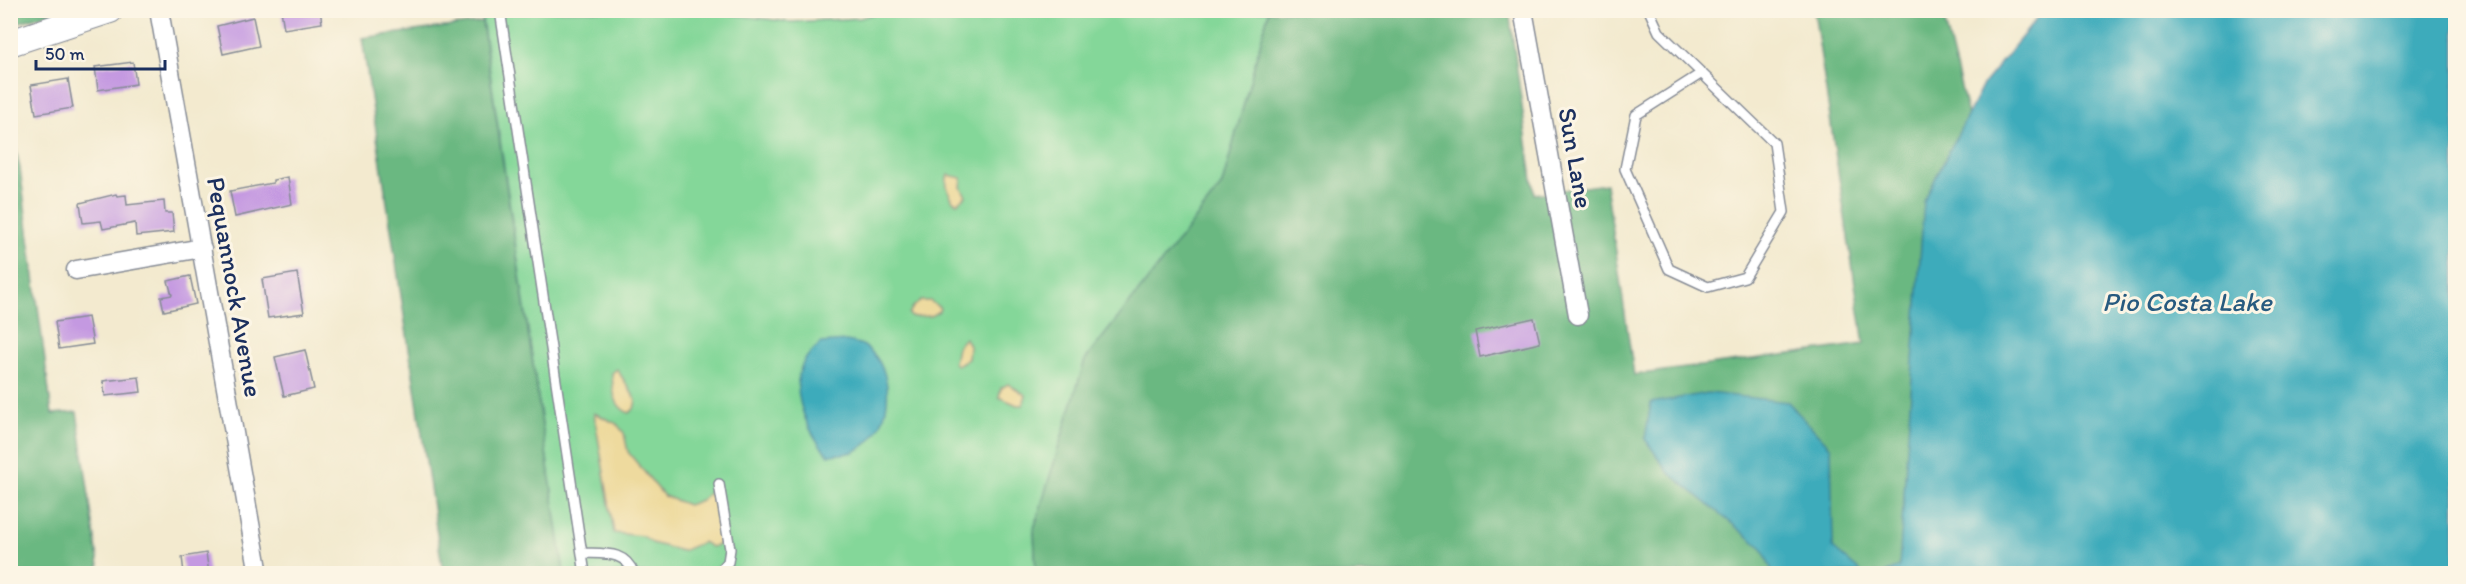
<svg xmlns="http://www.w3.org/2000/svg" width="2466" height="584" font-family="Itim,sans-serif">
	<rect width="100%" height="100%" fill="#fcf5e5"/>
	<filter id="ink" filterUnits="userSpaceOnUse"><feTurbulence type="fractalNoise" baseFrequency=".0167" numOctaves="2"/><feDisplacementMap in="SourceGraphic" scale="12" xChannelSelector="R" yChannelSelector="G"/><feConvolveMatrix kernelMatrix="1 2 1 2 8 2 1 2 1" color-interpolation-filters="sRGB"/></filter>
	<filter id="wash" filterUnits="userSpaceOnUse"><feTurbulence type="fractalNoise" baseFrequency=".008" numOctaves="4" result="noise"/><feDisplacementMap in="SourceGraphic" scale="24" xChannelSelector="R" yChannelSelector="G"/><feGaussianBlur stdDeviation="1.35" result="paint"/><feColorMatrix in="noise" values="0 0 0 0 0 0 0 0 0 0 0 0 0 0 0 0 0 1.4 0 .05"/><feComposite in="paint" operator="in"/></filter>
	<g filter="url(#wash)">
		<rect width="100%" height="100%" fill="#f3eacf"/>
		<!-- green -->
		<path fill="#84d799" stroke="#50837c" stroke-width="1.5" d="M695,10L791,22L860,18L886,10L1269,11L1222,185L1085,360L1034,529L1036,573H564L481,11Z"/>
		<!-- forest -->
		<path fill="#6bb881" stroke="#437470" stroke-width="1.5" d="M11,10H57V11L11,25Z
			M1269,11H1509L1534,194L1606,184L1634,375L1864,344L1814,11H1942L1968,115L1986,573L1036,574L1034,529L1085,360L1222,185Z
			M482,22L564,573H443L362,38Z
			M10,122L20,169L52,414L77,412L100,573H11Z"/>
		<!-- sand -->
		<path fill="#eeda9e" stroke="#84847e" stroke-width="1.5" d="M948,175L962,178L961,187L966,196L957,203L953,201C949,193 944,184 948,175Z
			M921,301H930L940,308L939,311L931,316L911,317L909,314L913,307Z
			M965,338L969,346L968,359L957,365L954,363L957,347Z
			M617,369L636,400L634,409L629,413C612,406 613,388 612,373Z
			M1008,384L1026,395L1023,405H1017L999,397L1001,388Z
			M594,413L617,424L624,433L628,452L664,496L688,505L701,500L716,487L722,536L721,544L711,547L703,542L682,551L652,543L643,536L614,533Z"/>
		<!-- water -->
		<path fill="#3dabbb" stroke="#2c6d8c" stroke-width="1.5" d="M2043,11H2455V573H1885L1899,567L1924,201L1984,83Z
			M846,341C851,342 859,343 864,346C900,369 893,436 853,452C846,454 836,454 829,455C808,436 787,387 805,360C808,354 816,348 821,343Z
			M1708,393L1788,402L1831,448L1833,548L1862,573H1773L1762,548L1668,472L1645,439L1651,403Z"/>
		<g id="blocks">
			<!-- building -->
			<path fill="#c499e1" d="M281,10H320L322,23L284,29Z
				M253,17L259,46L223,54L217,26Z
				M133,62L136,84L98,90L95,67Z
				M68,79L73,108L36,114L31,85Z
				M288,177L292,204L235,217L230,191L273,183V180Z
				M116,194L117,196L126,195L127,205L164,201L165,213H172L174,232L136,236L135,223L103,229L101,221L83,223L80,203Z
				M297,273L304,313L268,318L262,279Z
				M190,276L196,304L164,311L161,297L172,295L168,281Z
				M88,317L93,344L59,349L55,322Z
				M1534,318L1540,343L1480,357L1475,331Z
				M305,350L314,389L284,396L275,357Z
				M139,377L141,392L105,396L103,381Z
				M206,553L209,573H184L182,557Z"/>
		</g>
	</g>
	<g filter="url(#ink)">
		<use href="#blocks" fill-opacity="0" stroke="#878c96" stroke-width="1.5"/>
		<g fill="none" stroke-linecap="round" stroke-linejoin="round">
			<defs>
				<path id="lane" d="M500,10L585,574
					M1649,10L1659,32L1774,143L1784,212L1745,277L1708,287L1669,269L1625,169L1636,115L1702,73
					M582,553C604,554 625,550 634,574
					M717,574L728,562L730,549L719,484"/>
				<path id="street" d="M159,10L259,574
					M1523,10L1578,315
					M76,270L202,248"/>
				<path id="secondary" d="M10,43L110,10"/>
			</defs>
			<!-- lane casing -->
			<use href="#lane" stroke="#878c96" stroke-width="12"/>
			<!-- street casing -->
			<use href="#street" stroke="#878c96" stroke-width="21"/>
			<!-- secondary casing -->
			<use href="#secondary" stroke="#878c96" stroke-width="28"/>
			<!-- lane -->
			<use href="#lane" stroke="#fff" stroke-width="9"/>
			<!-- street -->
			<use href="#street" stroke="#fff" stroke-width="18"/>
			<!-- secondary -->
			<use href="#secondary" stroke="#fff" stroke-width="26"/>
		</g>
	</g>
	<g text-anchor="middle" stroke-width="6" stroke-linejoin="round" paint-order="stroke">
		<!-- street labels -->
		<g font-size="26" fill="#1b2f5e" stroke="#fcf5e5">
			<text transform="translate(1576 158) rotate(80)" y="9">Sun Lane</text>
			<text transform="translate(235 287) rotate(80)" y="9">Pequannock Avenue</text>
		</g>
		<!-- water labels -->
		<g font-size="27" font-style="italic" fill="#275a7f" stroke="#fcf5e5">
			<text x="2187" y="311">Pio Costa Lake</text>
		</g>
	</g>
	<!-- margin -->
	<rect width="2466" height="584" fill="none" stroke="#fcf5e5" stroke-width="36"/>
	<!-- scale -->
	<path d="M36 60v9h129v-9" fill="none" stroke="#1b2f5e" stroke-width="3"/>
	<text x="45" y="60" font-size="18" fill="#1b2f5e" stroke="#fcf5e5" stroke-width="4.5" paint-order="stroke">50 m</text>
</svg>
